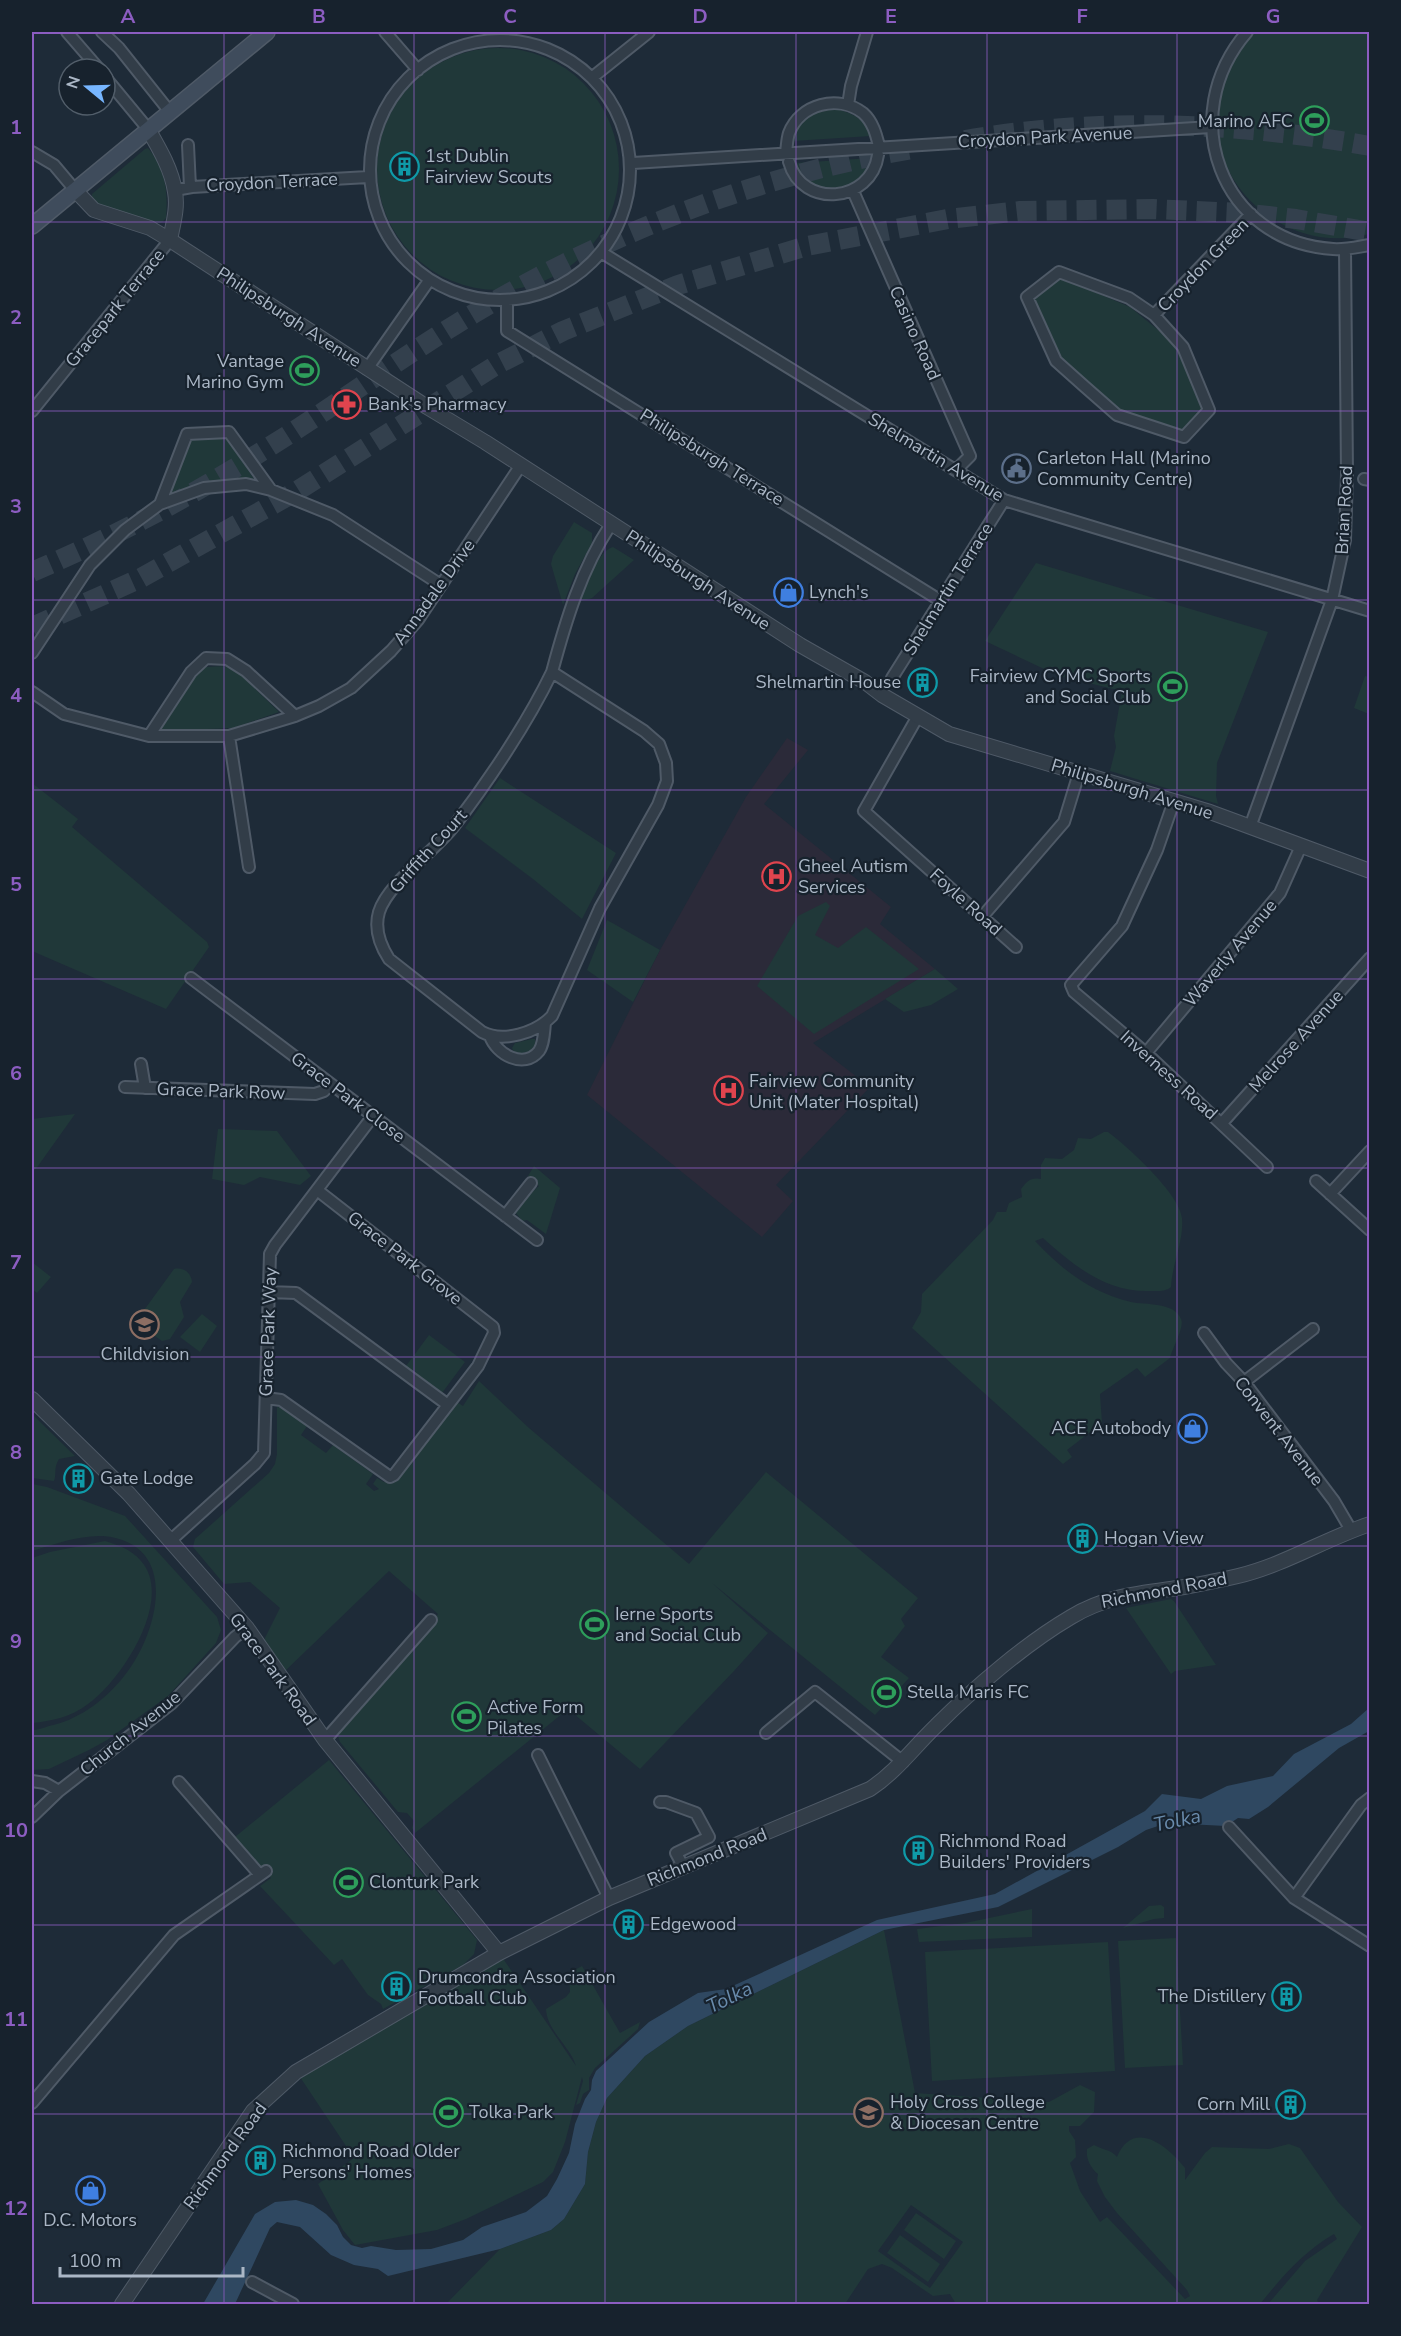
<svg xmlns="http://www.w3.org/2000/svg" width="1401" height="2336" font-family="'Nunito Sans',sans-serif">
	<rect width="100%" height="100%" fill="#1e2b38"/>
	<!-- medical -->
	<path fill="#2b2a39" d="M787,738L808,750L764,804L891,907L880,924L935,969L813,1043L870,1087L776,1185L793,1201L762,1237L587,1095L660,950L746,797Z"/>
	<!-- green -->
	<path fill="#203839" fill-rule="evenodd" d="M1254,32H1369V234C1289,257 1202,185 1219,100C1224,73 1236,52 1254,32Z
		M377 169a121 121 0 1 1 242 0a121 121 0 1 1-242 0Z
		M830,108C848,111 865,117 871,136L793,141C796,121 813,113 830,108Z
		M148,148C166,169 168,192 166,218C163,221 163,223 158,223C144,222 105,207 92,201V194L145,149Z
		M872,158C867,197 805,200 795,163Z
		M1059,277L1130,307L1174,343L1204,409L1184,432L1120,410L1062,359L1033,297Z
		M225,436L254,479C224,480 197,484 169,495L191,439Z
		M574,522L592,533V543L575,574L563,605L551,564L553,556Z
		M613,547L634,560L592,598L579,602C585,588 598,550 613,547Z
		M1036,563L1268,632L1217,763L1216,796L1218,804L1110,771L1116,747L1114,736L1122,691L1059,676L985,641Z
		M225,666L241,675L279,712L233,728L159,731L191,681L206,667Z
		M1365,676L1369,677V714L1354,708Z
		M500,778L616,853L582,919L533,879L465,828Z
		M32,783L78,819L72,827L207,942L209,947L166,1009L32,951Z
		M826,902L830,906L815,935L838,948L866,927L919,969L814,1034L757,986L798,916Z
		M607,920L660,950L633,1002L587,970Z
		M935,969L958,989L931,1005L904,1012L885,999Z
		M532,1039H535V1045L530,1051L518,1054L514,1052L512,1048L515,1043Z
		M75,1114L38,1166L32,1173V1119Z
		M218,1129L277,1131L311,1176L300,1185L260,1177L244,1185L212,1179Z
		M1104,1132H1108C1127,1146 1180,1194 1182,1218C1184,1241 1172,1264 1171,1287C1165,1292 1157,1291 1149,1291C1106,1292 1074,1266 1043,1238L1035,1241C1063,1271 1091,1292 1131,1302C1145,1305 1175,1302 1181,1319C1185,1327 1172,1348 1170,1358L1145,1377L1137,1368L1100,1394L1102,1423L1067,1450L1072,1457L1063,1464L912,1328L921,1312L922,1294L993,1220L997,1212H1006L1009,1203L1022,1197L1021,1189C1027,1181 1031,1177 1041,1179V1165L1045,1158L1062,1159L1074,1150L1078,1138L1091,1139Z
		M534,1166L560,1188L546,1234L527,1220L522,1221L516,1213L518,1205L539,1186L528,1176Z
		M32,1262L51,1277L37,1293L32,1289Z
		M174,1269C183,1267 191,1272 192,1282L180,1302L184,1317L170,1339L162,1341L142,1327L139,1317Z
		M202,1314L217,1326L200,1352L180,1337Z
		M429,1335L465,1362L442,1393L406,1366Z
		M479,1381L529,1428L689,1564L766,1472L918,1598L901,1619L905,1626L881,1657L909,1678L875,1715L712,1583L768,1633L734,1671L640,1769L568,1709L415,1833L412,1828L414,1821L407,1813L398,1812L340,1742L337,1733L438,1614L389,1571L284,1672L264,1640L280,1608L250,1582L224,1584L193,1547L195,1539L269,1473L275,1464L277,1454V1407L285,1408L307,1426L301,1435L326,1453L333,1445L373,1474L366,1484L374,1491L379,1489L373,1484L377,1478L384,1482L396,1481L457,1402L463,1406Z
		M32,1414L75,1456L59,1459C53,1469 57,1473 54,1481L32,1478Z
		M32,1484L47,1487L125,1516L217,1617L221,1630L216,1643L168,1696L107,1740L89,1750L49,1769L32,1770V1730C38,1730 43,1728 49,1726C78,1720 102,1702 121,1680C157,1639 184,1543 103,1536C80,1535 54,1544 32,1551Z
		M105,1541C118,1545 131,1549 141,1561C175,1599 121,1681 88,1704C71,1717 52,1721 32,1723V1558L50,1552Z
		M1171,1599L1174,1601L1216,1665L1175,1671L1171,1674L1126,1608Z
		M329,1760L477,1940L474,1954L463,1965L383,2009L381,2004L368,1995L342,1959L334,1965L260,1886L271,1878L235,1837Z
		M1161,1905L1164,1907V1918L1154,1919L1123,1928L1149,1906Z
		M1032,1909V1937L919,1942L917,1929L965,1923Z
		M884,1930L915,2093L1049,2102L1080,2085L1095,2092L1094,2112L1080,2126H1069V2131L1075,2140L1076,2157L1070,2163L1080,2191L1100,2222L1107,2217L1185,2299L1190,2296L1187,2290L1117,2213L1105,2197L1097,2181L1098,2174C1090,2167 1086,2159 1087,2149L1094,2145C1102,2150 1111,2149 1117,2157C1133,2118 1168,2146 1185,2168V2180L1205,2153L1212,2147L1269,2149L1289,2144L1300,2148L1338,2202L1362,2227L1317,2300L1319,2304H1268L1305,2261L1337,2239L1334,2234C1303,2252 1282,2277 1260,2304H1135L1122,2303L1106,2304H956L950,2294L933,2296L892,2268L882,2264L868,2269L845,2304H446L500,2249L551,2230L564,2219L585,2184L588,2152L596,2122L607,2098L645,2056L688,2026ZM911,2205L963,2242L930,2288L878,2251Z
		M1176,1938L1183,2065L1125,2068L1118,1941Z
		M1108,1942L1115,2071L932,2081L925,1952Z
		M502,1957L576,2066C570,2046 547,2031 546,2009L566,1997L570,1992L569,1973L582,1966L620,2033L640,2022L638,2029L595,2068L589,2078V2090L583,2094L580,2103L576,2105L583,2081L582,2077L565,2142L553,2172L543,2182L466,2219L437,2230L355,2245L343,2230L318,2184L354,2158L300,2077Z
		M916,2213L956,2241L944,2259L904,2230Z
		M900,2235L940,2264L928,2282L887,2253Z"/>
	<!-- water -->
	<path fill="#2f4861" d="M1369,1708V1731L1339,1748L1268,1807L1249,1819L1238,1818L1226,1826L1167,1823L1146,1830L1118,1847L998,1907L884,1930L688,2026L645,2056L607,2098L596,2122L588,2152L585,2184L564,2219L551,2230L500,2249L388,2276L378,2269L354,2265L331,2255L300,2227L277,2222L270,2228L235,2304H203L255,2214L275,2202L296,2200L313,2205L326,2214L337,2225L343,2237L351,2245L362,2248L371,2246L396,2250L431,2249L463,2240L482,2227L526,2212L547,2196L557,2179L569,2153L575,2124L585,2099L591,2090L592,2080L596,2071L649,2022L698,1993L726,1989L877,1920L995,1894L1145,1811L1162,1794L1201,1799L1227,1786L1273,1776L1294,1754L1351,1724Z"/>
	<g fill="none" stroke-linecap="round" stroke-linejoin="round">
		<!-- motorway-tunnel -->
		<path stroke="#33404d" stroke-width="20" stroke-dasharray="20 10" stroke-linecap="butt" d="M965,140C1098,117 1237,122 1370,146
			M32,572C109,539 185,500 256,455C330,410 399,358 473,314C609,232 762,174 918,148
			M32,627L139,579L297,491L498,364L563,331L678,285L807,246L948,219L1020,211L1153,209L1241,213L1296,219L1370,232"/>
		<defs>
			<path id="minor" d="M67,32L99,69
				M102,32L119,48L170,112
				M385,32L418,70
				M1247,32C1175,115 1220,242 1333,249C1345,250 1357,247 1370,245
				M370 170a130 130 0 1 1 260 0a130 130 0 1 1-260 0Z
				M594,76L649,32
				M105,77L148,129
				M848,105L851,86L867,32
				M188,145L190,187
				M32,152L54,165L75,190
				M786,152C787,146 787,139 789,133C800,104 838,94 863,113C873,122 876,134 879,146
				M789,162C802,209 871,203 878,155
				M633,163L1211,127
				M175,190L192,187L368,177
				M853,191L970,456L956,470
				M604,254L1004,500L1370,611
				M1059,272L1129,298L1154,315L1183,347L1209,410L1184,437L1117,415L1084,386L1056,361L1027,297Z
				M507,301V331L941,601
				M1154,315L1251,214
				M367,369L428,282
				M32,411L170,240
				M1364,479L1370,480
				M160,504L187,434L229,432L271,490
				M32,653L90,565L125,530L160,504L204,488L246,484L271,490L333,515L441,585
				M552,672C528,722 488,782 454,826C435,851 388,883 379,912C374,929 380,945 389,959L482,1032C503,1043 536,1033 552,1016L600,908L658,805L667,781L666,763L659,744L644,731L552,672C566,620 581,570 611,524
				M892,678L1004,500
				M32,692L64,714L149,736H229L295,716L319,706L351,688L391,651L418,620L521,465
				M918,716L864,811L1016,947
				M149,736L191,672L206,658L227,659L246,671L295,716
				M229,736L249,867
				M1174,801L1157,850L1122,926L1071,985L1074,992L1146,1053L1267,1167
				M1250,827L1332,600L1345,540L1347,474L1345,249
				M982,917L1064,822L1079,773
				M191,978L537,1240
				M490,1036C496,1054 524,1070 539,1051C544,1044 544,1032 545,1023
				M1146,1053L1280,893L1301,846
				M141,1064L145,1088
				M125,1087L315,1094L324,1091L329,1084
				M1222,1123L1370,958
				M1316,1181L1370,1230
				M1330,1194L1370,1151
				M505,1216L531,1183
				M269,1292L296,1293L448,1405
				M1204,1333L1226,1363L1244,1382L1334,1501L1351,1530
				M1244,1382L1313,1329
				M266,1398L281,1400L390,1477L394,1475L478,1366L494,1333L493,1327L317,1190
				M170,1541L255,1464L264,1453L270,1254L275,1245L373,1116
				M766,1733L815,1692L903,1762
				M325,1740L431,1620
				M538,1755L609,1898
				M32,1781L45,1783L59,1791L172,1703L235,1637L247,1628
				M179,1782L259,1874
				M660,1802H666L696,1813L709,1837L676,1853L683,1866
				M32,1817L59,1791
				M1229,1827L1294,1898L1370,1946
				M1294,1898L1361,1805L1370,1798
				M32,2103L174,1935L266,1871
				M252,2282L293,2304"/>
			<path id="tertiary" d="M148,129C159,148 172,170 175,192C178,208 173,224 170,240
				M75,190L94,210L150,228L170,240L427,407L485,442L800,645L865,682L882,695L949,734L1210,812L1370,871
				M32,1399L129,1494L247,1628L325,1740L499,1953
				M122,2304L253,2111L296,2072L499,1953L609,1898L870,1789C896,1772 914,1747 936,1726C974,1688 1025,1644 1071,1617C1107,1595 1143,1593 1184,1587C1202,1584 1220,1580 1238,1576C1284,1565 1325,1539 1370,1524"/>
			<path id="secondary" d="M32,226L267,32"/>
		</defs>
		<!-- minor casing -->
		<use href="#minor" stroke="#4f5a67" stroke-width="14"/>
		<!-- tertiary casing -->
		<use href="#tertiary" stroke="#4f5a67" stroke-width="16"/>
		<!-- secondary casing -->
		<use href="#secondary" stroke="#4f5a67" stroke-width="18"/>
		<!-- minor -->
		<use href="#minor" stroke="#323d48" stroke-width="10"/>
		<!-- tertiary -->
		<use href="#tertiary" stroke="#323d48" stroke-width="14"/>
		<!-- secondary -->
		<use href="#secondary" stroke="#3f4c5c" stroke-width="15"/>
	</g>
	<!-- grid -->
	<path fill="none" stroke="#8c5dc1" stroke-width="1.5" stroke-opacity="0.55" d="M224,32V2304M414,32V2304M605,32V2304M796,32V2304M987,32V2304M1177,32V2304M32,222H1370M32,411H1370M32,600H1370M32,790H1370M32,979H1370M32,1168H1370M32,1357H1370M32,1546H1370M32,1736H1370M32,1925H1370M32,2114H1370"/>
	<!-- icons -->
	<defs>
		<symbol id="stadium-ring" viewBox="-11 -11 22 22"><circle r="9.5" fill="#17222d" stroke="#2e9e5b" stroke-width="1.5"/><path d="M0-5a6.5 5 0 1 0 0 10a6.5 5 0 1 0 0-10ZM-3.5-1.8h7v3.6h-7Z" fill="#2e9e5b"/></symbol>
		<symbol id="building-ring" viewBox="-11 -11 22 22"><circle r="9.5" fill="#17222d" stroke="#0f9aa8" stroke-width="1.5"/><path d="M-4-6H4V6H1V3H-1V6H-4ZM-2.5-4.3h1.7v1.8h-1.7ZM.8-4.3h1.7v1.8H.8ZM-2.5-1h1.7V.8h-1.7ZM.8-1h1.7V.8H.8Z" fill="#0f9aa8"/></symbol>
		<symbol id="pharmacy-ring" viewBox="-11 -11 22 22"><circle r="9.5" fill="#17222d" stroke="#e0444e" stroke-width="1.5"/><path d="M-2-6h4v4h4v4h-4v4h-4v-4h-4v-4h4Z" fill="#e0444e"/></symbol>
		<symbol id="civic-ring" viewBox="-11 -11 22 22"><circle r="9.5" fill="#17222d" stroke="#5c6f8a" stroke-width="1.5"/><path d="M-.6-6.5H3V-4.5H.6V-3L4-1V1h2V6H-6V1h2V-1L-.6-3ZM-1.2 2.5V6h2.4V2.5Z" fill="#5c6f8a"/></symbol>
		<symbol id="shop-ring" viewBox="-11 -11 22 22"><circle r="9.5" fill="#17222d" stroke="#3f7fe0" stroke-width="1.5"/><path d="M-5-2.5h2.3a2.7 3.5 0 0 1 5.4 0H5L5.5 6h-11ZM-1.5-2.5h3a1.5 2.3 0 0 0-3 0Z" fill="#3f7fe0"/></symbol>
		<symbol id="hospital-ring" viewBox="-11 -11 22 22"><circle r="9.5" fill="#17222d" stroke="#e0444e" stroke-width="1.5"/><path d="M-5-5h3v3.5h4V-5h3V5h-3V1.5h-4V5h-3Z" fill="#e0444e"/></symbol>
		<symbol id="school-ring" viewBox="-11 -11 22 22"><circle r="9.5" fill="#17222d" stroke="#8d6e63" stroke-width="1.5"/><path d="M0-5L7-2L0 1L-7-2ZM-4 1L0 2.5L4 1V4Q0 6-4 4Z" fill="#8d6e63"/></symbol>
		<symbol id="university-ring" viewBox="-11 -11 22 22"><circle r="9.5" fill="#17222d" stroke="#8d6e63" stroke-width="1.5"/><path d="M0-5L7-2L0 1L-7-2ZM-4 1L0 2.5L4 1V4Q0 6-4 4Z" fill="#8d6e63"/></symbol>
	</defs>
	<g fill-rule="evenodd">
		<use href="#stadium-ring" x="1298" y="104" width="33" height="33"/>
		<use href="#building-ring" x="388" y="150" width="33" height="33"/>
		<use href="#stadium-ring" x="288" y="354" width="33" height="33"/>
		<use href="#pharmacy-ring" x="330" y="388" width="33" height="33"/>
		<use href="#civic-ring" x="1000" y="452" width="33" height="33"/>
		<use href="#shop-ring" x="772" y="576" width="33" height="33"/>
		<use href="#building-ring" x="906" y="666" width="33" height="33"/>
		<use href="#stadium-ring" x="1156" y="670" width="33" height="33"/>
		<use href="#hospital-ring" x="760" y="860" width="33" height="33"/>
		<use href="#hospital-ring" x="712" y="1074" width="33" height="33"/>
		<use href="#school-ring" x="128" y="1308" width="33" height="33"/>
		<use href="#shop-ring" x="1176" y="1412" width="33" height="33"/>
		<use href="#building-ring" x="62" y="1462" width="33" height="33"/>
		<use href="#building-ring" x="1066" y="1522" width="33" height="33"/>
		<use href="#stadium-ring" x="578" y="1608" width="33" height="33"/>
		<use href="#stadium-ring" x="870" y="1676" width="33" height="33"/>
		<use href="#stadium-ring" x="450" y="1700" width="33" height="33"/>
		<use href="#building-ring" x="902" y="1834" width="33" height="33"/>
		<use href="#stadium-ring" x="332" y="1866" width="33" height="33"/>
		<use href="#building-ring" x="612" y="1908" width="33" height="33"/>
		<use href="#building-ring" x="380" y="1970" width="33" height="33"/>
		<use href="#building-ring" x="1270" y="1980" width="33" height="33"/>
		<use href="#building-ring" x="1274" y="2088" width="33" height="33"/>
		<use href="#stadium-ring" x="432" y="2096" width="33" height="33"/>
		<use href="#university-ring" x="852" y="2096" width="33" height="33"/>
		<use href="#building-ring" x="244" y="2144" width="33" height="33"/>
		<use href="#shop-ring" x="74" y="2174" width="33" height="33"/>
	</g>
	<g text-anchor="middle" stroke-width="4.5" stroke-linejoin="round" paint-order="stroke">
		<!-- poi labels -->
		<g font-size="18" fill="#abb7c6" stroke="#17222d" text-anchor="start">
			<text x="1293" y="127" text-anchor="end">Marino AFC</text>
			<text x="425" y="162">1st Dublin<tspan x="425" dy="21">Fairview Scouts</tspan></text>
			<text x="284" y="367" text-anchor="end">Vantage<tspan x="284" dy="21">Marino Gym</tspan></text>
			<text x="368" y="410">Bank's Pharmacy</text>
			<text x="1037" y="464">Carleton Hall (Marino<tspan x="1037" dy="21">Community Centre)</tspan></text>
			<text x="809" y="598">Lynch's</text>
			<text x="1151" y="682" text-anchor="end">Fairview CYMC Sports<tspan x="1151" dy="21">and Social Club</tspan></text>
			<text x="901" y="688" text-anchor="end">Shelmartin House</text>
			<text x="798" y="872">Gheel Autism<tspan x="798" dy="21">Services</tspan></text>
			<text x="749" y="1087">Fairview Community<tspan x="749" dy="21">Unit (Mater Hospital)</tspan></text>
			<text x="145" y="1360" text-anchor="middle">Childvision</text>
			<text x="1171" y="1434" text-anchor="end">ACE Autobody</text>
			<text x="100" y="1484">Gate Lodge</text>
			<text x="1104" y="1544">Hogan View</text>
			<text x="615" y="1620">Ierne Sports<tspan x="615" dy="21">and Social Club</tspan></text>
			<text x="907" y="1698">Stella Maris FC</text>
			<text x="487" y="1713">Active Form<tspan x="487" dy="21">Pilates</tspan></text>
			<text x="939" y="1847">Richmond Road<tspan x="939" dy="21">Builders' Providers</tspan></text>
			<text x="369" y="1888">Clonturk Park</text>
			<text x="650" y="1930">Edgewood</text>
			<text x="418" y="1983">Drumcondra Association<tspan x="418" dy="21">Football Club</tspan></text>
			<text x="1266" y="2002" text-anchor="end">The Distillery</text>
			<text x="890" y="2108">Holy Cross College<tspan x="890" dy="21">&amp; Diocesan Centre</tspan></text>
			<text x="1270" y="2110" text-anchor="end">Corn Mill</text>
			<text x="469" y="2118">Tolka Park</text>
			<text x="282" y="2157">Richmond Road Older<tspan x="282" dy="21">Persons' Homes</tspan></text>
			<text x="90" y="2226" text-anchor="middle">D.C. Motors</text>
		</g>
		<!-- street labels -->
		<g font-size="18" fill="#abb7c6" stroke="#17222d">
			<text transform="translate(1045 137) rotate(-3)" y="6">Croydon Park Avenue</text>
			<text transform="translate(272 182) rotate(-3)" y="6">Croydon Terrace</text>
			<text transform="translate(1203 265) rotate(-46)" y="6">Croydon Green</text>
			<text transform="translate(115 308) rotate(-51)" y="6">Gracepark Terrace</text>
			<text transform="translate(289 317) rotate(33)" y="6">Philipsburgh Avenue</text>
			<text transform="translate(915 333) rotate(66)" y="6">Casino Road</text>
			<text transform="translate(712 457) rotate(32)" y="6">Philipsburgh Terrace</text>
			<text transform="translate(936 457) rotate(31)" y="6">Shelmartin Avenue</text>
			<text transform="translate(1344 510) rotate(-87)" y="6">Brian Road</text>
			<text transform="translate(698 580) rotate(33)" y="6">Philipsburgh Avenue</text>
			<text transform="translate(948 589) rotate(-58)" y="6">Shelmartin Terrace</text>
			<text transform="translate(434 592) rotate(-54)" y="6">Annadale Drive</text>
			<text transform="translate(1132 789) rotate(17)" y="6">Philipsburgh Avenue</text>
			<text transform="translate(428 851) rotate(-48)" y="6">Griffith Court</text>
			<text transform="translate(966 902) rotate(42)" y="6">Foyle Road</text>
			<text transform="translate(1230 953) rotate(-50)" y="6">Waverly Avenue</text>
			<text transform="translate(1296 1041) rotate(-48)" y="6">Melrose Avenue</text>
			<text transform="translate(1169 1075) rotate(42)" y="6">Inverness Road</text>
			<text transform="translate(221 1091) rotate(2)" y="6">Grace Park Row</text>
			<text transform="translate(348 1097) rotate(37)" y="6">Grace Park Close</text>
			<text transform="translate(405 1258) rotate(38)" y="6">Grace Park Grove</text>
			<text transform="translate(268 1332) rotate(-88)" y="6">Grace Park Way</text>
			<text transform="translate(1279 1431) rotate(52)" y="6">Convent Avenue</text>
			<text transform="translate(1164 1590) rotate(-11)" y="6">Richmond Road</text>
			<text transform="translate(273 1669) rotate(54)" y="6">Grace Park Road</text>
			<text transform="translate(130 1733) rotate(-39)" y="6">Church Avenue</text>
			<text transform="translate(707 1857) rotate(-22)" y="6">Richmond Road</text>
			<text transform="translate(225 2156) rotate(-54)" y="6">Richmond Road</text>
		</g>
		<!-- water labels -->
		<g font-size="20" font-style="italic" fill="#698bac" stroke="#17222d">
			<text transform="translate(1177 1820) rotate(-12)" y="7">Tolka</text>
			<text transform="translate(729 1997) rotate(-26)" y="7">Tolka</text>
		</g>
	</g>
	<!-- border -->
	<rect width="1401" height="2336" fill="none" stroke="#17222d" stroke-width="66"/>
	<!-- north arrow -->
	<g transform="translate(87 87) rotate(289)"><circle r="28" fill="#17222d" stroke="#525e6a" stroke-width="1.5"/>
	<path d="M0-4.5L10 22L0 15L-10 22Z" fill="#77b6ff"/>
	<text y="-9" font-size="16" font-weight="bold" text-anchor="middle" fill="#abb7c6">N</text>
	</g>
	<!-- scale -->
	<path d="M60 2267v9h183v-9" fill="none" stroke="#abb7c6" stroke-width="3"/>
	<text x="69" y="2267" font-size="18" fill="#abb7c6" stroke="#17222d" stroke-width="4.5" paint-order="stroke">100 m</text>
	<rect x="33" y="33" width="1335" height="2270" fill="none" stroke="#8c5dc1" stroke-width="2"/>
	<g font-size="20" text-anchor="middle" font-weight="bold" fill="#8c5dc1">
		<text x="128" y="23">A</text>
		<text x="319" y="23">B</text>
		<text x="510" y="23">C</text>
		<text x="700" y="23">D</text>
		<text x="891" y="23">E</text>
		<text x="1082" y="23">F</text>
		<text x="1273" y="23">G</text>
		<text x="16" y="134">1</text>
		<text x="16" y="324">2</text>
		<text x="16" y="513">3</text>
		<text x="16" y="702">4</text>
		<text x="16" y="891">5</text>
		<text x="16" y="1080">6</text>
		<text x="16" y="1269">7</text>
		<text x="16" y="1459">8</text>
		<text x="16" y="1648">9</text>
		<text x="16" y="1837">10</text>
		<text x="16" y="2026">11</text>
		<text x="16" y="2215">12</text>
	</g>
</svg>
